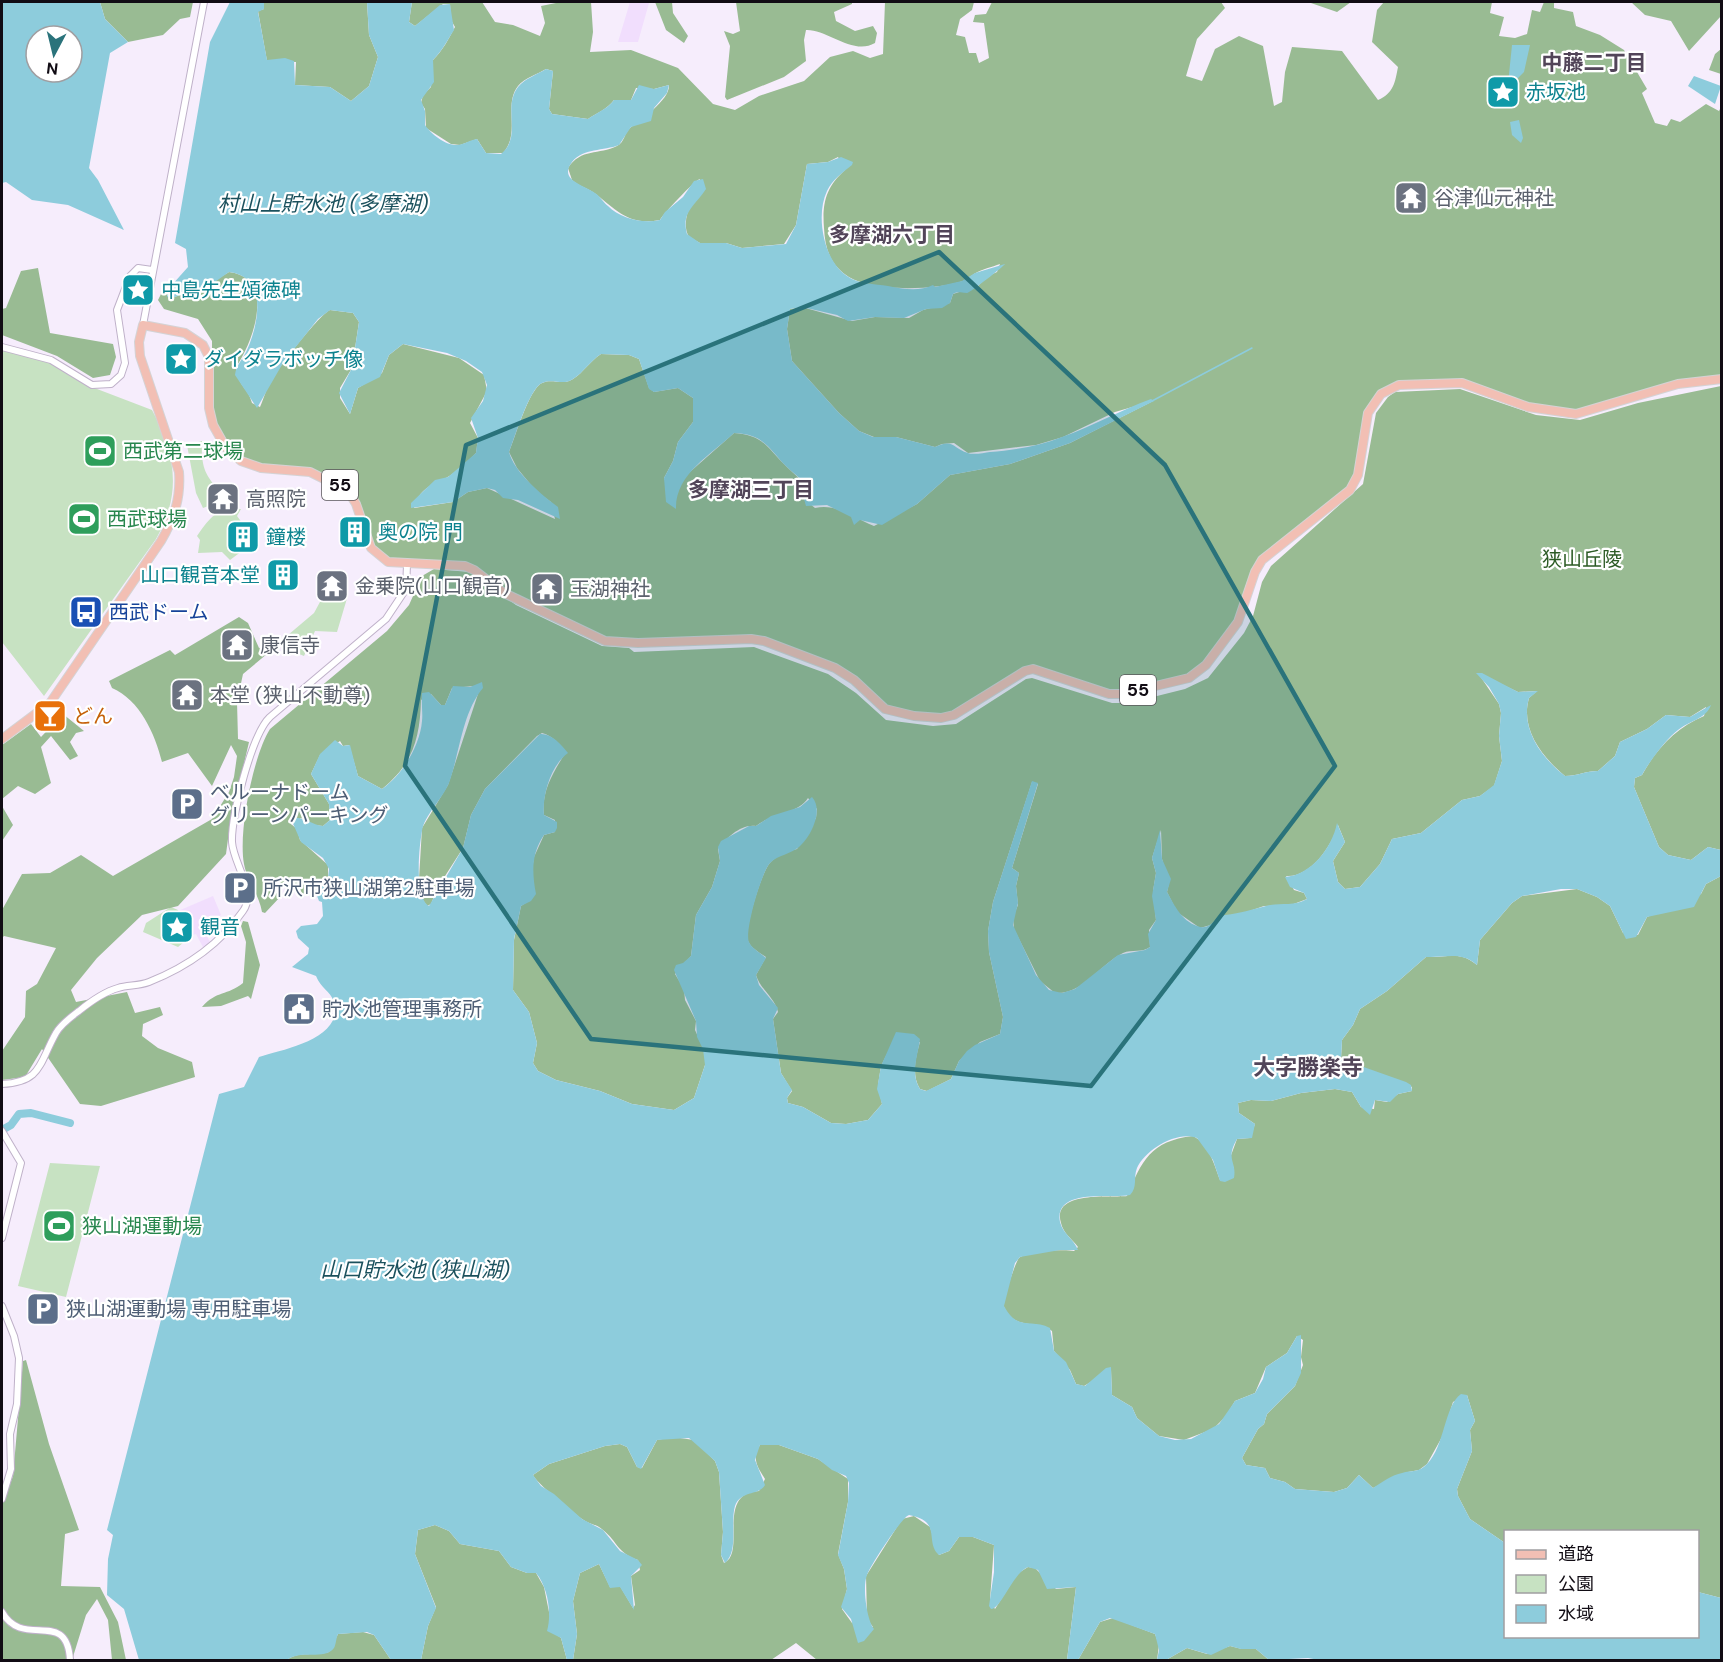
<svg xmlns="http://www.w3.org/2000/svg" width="1723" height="1662" font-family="'DM Sans','Noto Sans JP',sans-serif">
	<rect width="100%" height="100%" fill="#f6edfc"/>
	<!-- built -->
	<path fill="#f1defd" d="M630,2L649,3L638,42H618Z
		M213,896L221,915L202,927L211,944L204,949L196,934L193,935L185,928L178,911Z"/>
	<!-- green -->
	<path fill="#c7e2c2" d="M2,350L37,358L61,367L84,384L152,410C176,456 182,493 156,539L44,696L2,642Z
		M202,441C201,465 204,475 220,491L211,505L203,508L196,493L187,445Z
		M241,509L237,516L243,524L241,531L235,535L246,548L230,560L222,552L198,553L200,540L197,536C212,515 215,510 241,509Z
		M327,589L348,595L337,632L315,631L304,656L285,648L288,635L314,613Z
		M171,907L178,910L185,929L178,934L184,942L178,947L143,932L146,923Z
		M50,1163L100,1166L66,1297L18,1286Z"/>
	<!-- forest -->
	<path fill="#99bb93" d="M100,2H193L190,17L180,19L163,35L128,42L105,19Z
		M264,2H367L369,35L378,57L369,86L351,101L330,87L295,85L296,62L267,61L258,11L264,9Z
		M412,2H482L495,22L513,25L540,36L545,23L541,6L561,2H591L593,32L590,52L631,50L678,68L713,104L735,110L759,96L804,81L830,57L853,51L870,58L883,54L885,2H974L972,10L960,19L956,35L965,37L969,53H976L979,63L989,58L984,23L973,22L975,15L986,14L992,2H1221L1225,8L1197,39L1186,76L1202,81L1215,49L1239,36L1263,46L1274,106L1282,102L1285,72L1292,47L1342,51L1378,100C1394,93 1395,82 1398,67L1372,42L1377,10L1384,2H1492L1490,13L1504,17L1499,36L1515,38L1527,34L1532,10L1540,12L1544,2H1554V8L1573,12L1576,26L1600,35L1624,50L1647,89L1642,93L1655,123L1667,126L1671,119L1680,122L1706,104L1719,111L1721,107V379L1678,384L1589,412L1539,410L1474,386L1399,385L1372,404L1355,483L1262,560L1245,605L1206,665L1189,678L1122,694L1033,669L946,717L888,711L843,672L764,641L619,644L537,611L474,570L407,565L377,555L353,497L325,478L261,468L241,461L213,425L209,357L212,353V341L198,319L164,309L158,300L161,294L168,292L167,296L175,297L183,293L199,290L229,272C277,278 253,342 236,367C238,387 248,387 252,403L260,407C264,398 266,389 271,381C277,369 320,314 330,310L353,313L359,322L352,368L340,388V398L350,414L358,388L382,373L389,355L403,344L459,358L484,375L487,391L470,423L478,438L476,453C468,461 456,473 446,478C431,485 419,489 414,508L453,502L468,492L487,488L555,519L551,502L536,491L517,468L509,452C515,438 529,389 542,383C553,378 562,386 573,379C584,372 590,361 601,354L629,355L639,359L649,388L654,392L678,388L693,398V422L678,442L673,461L664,478L676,508V497L682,479L734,433C764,435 767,448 787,467C794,474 801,479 808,487L804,499L815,508C837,503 854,518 874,526L917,504L950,475L1010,464L1070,443L1153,401L1115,412L1063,437L1036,445L968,453L954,443L942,444L935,447L896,437H874L859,431L839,413L792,361L787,329L790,309L802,307L852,321L875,317L909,318L923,310L950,303L953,294L978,286L986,277L997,272L1000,264C992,267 982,269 974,274C971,276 967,279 963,281C936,290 870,293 846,275C829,263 825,247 824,228C822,203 826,187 845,170L838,157L828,162L807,164L796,225L784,244L742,248L726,243H700L689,237C679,220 695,197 700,179C695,180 663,214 660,220C630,226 617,211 597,195C589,188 579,187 572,180L568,168C581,148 599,155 617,146C625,142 624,133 630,128C641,119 670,100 669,85L654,89L636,88L631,100H614C607,109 597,113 588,119L552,114L549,109L553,71L546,69C538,74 524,78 518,86C503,105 521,133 503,153H486L477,139L460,145L451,144L426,128L425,109L421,103L423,95L431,87L433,60C443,50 448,40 455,27L451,20L450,4H443L415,26L409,22Z
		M655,2H672L673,13L688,36L684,43L666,30Z
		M736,2H852V4L834,12L836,21L855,31L873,26L877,33L875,43C853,56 827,29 806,30L804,40L806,61L784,77L727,100L725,97L730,46L724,31L733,34L740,31Z
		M1308,2H1351L1337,12Z
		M1631,2H1721V16L1689,51L1671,21L1645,15Z
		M1721,49V74L1709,70L1715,54Z
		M38,268L50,333L113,344L116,357L110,375L93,378L57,356L2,335V309L6,308L21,271Z
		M1721,386V850L1708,847L1691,860L1668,855L1659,847L1634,787L1635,778L1642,775C1656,749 1677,727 1704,716L1706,707L1690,717L1666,715L1647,729L1620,742L1615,756L1598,771C1586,771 1577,776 1565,776C1542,757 1520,729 1529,698L1537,691L1518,692L1478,673L1499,704L1501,713L1499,736L1502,761L1494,786L1480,796L1462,800L1421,833L1392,839L1380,864L1360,887L1345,889L1338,882L1333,861L1345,842L1338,825C1332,846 1310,878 1286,876L1294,890L1304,893L1307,899L1291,905L1264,906L1238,915H1226L1214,924L1200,928L1177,912L1167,892L1169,883L1162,859L1161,830L1152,858L1156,873L1153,891L1156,920L1149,930L1150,947C1142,953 1132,949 1123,953C1100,964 1083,995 1055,993L1040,981L1014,929L1013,917L1018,905L1016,886L1019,873L1012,868L1038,784L1032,782L993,902L988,931L989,952L1003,1017L1000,1034L980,1042L959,1061L951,1079L927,1091L920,1089C911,1075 916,1056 920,1042L891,1046L881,1066L878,1085L882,1104L868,1120L846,1124L831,1123L803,1107L788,1103L787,1098L792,1091L781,1073L773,1019L778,1012C775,998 760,989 756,975L766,957C760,953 751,948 748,941C744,929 761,875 769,864C775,856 788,851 797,849L816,818L817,809L808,798C798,814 772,813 756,826C740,824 727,838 718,849L720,861L712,887L696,915L691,956L675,974L684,989L685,1000L696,1021L695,1030L705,1052V1065L694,1098L674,1110L632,1104L600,1091L556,1080L538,1071L533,1063L537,1043L529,1012L513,990L514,940L521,906L527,902L534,857L544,835L555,832V820L544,815C541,792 553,773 564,755C561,744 553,736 542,733L537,736L485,789L471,815L463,848L438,887L431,904L427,906L423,900L419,879L422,828L448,785L478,694L474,686L452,688L445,705H441L431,694L421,700C420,738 413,764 382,789L358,776L349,745L343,746L340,741L320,755L311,774L329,804L330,820L323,826L313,825L301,818L291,824L297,829L300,840L328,865V878L315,891L302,895L299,884L281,887V896L265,913L262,912C259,894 247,881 244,864C238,833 253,756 270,729L387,631L409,605L422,576L434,569L470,572L516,605L602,646L629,648L634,652L754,647L828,674L856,693L886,720L933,726L956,724L1026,679L1032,678L1112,703H1129L1185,689L1208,678L1244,633L1253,616L1262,582L1271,566L1363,484L1376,413L1388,397L1395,392L1460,389L1536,415L1580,420L1638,403Z
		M239,617L248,623L259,648L271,645L273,649L243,674L237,702L238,739L249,742L230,824L226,854L178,906L142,915L97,958L71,990L76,1002L127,992L135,1013L160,1007L163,1015L143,1024L142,1036L158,1048L192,1062L195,1077L101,1106L80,1104L42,1049L25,1077L2,1080V1051L25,1017L26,991L37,984L56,948L4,936L2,938V910L22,874L50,873L81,855L113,876L212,819L229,792L234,777L237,756L231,745L212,786L188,753L162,762C155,734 140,700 112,688L109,681L170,650L175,655Z
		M63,714L84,731L76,733L70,742L78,756L70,760L51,736L41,747L51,783L35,794L18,786L2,799V745L31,724L41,737Z
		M2,806L13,825L2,841Z
		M1721,876V1598L1698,1592V1532H1506L1505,1543L1470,1519L1458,1496L1457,1489L1472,1451L1470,1430L1475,1421L1467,1395L1453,1402L1442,1437L1427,1464L1419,1470L1408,1472L1373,1488L1359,1475L1347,1488L1334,1492L1295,1489L1285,1482L1270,1478L1265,1468L1246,1465L1242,1458L1258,1429L1264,1424L1267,1414L1295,1386L1303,1365L1301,1357L1303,1340L1297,1336L1287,1353L1266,1367L1255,1393L1235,1401L1226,1416L1213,1429L1184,1440L1159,1436L1137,1418L1132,1407L1112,1395L1111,1370L1084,1386L1076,1384L1070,1370L1054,1351L1052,1331C1039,1320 1021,1329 1009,1315C1006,1311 1003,1307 1003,1302C1004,1297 1016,1261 1019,1258C1027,1251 1064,1249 1074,1251L1078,1247C1072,1239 1063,1233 1061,1223C1051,1190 1111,1198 1127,1196C1142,1161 1150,1141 1193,1136C1209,1144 1214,1164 1220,1180L1234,1169L1230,1158L1237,1139L1250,1138L1255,1124L1239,1113L1238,1103L1251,1100L1271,1101L1301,1093L1335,1089L1352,1092L1361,1107L1374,1109L1375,1100L1387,1102L1398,1094L1412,1091V1087L1341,1059L1342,1040L1353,1025L1360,1009L1387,991L1426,957C1448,958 1459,950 1477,965L1480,940L1512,903L1522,896L1577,889L1597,897L1610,906L1623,933L1638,935L1647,917L1701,894L1706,884Z
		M243,921L248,922L260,965L251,999L248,996L221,1006L202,1007C217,990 227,996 243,983L246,942L241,926Z
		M26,1360L49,1444L79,1530L65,1534L61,1586L100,1587L118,1622L126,1660H112L108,1620L97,1599L86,1615L72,1660H2V1505L13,1476L23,1361Z
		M673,1437L694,1440L715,1461L719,1472L723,1532L721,1555L724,1563C747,1553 715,1493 759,1491L765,1479C758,1468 751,1458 760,1445H779L818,1459L848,1479V1502L838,1554L844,1569L847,1589L842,1609L852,1623L873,1627L867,1619L866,1576L902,1519L914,1516L930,1527L939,1555L949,1551L959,1537H973L994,1545L990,1600L995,1609L1017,1574L1028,1567L1035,1568L1056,1589L1076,1587L1067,1660H817L796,1643L771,1660H573L577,1634L573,1601L580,1573L599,1564L610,1587L620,1586L633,1608L635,1605L631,1576L640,1570L638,1560C617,1553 618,1542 603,1530C597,1524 588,1524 582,1519C573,1512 535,1482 533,1475L549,1464L605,1446L620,1444L627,1447L637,1467L642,1468L657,1440Z
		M435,1525L449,1531L460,1544L499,1551L511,1567L527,1573H536L544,1587L553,1632L561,1638L567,1660H421L428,1626L436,1607L415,1554L418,1530Z
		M1113,1618L1155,1634L1159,1645L1157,1660H1078L1100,1622Z
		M363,1632L374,1635L391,1660H287C300,1650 314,1657 329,1652L338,1634Z
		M1230,1646L1242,1649H1256L1269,1660H1166L1187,1648L1207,1654Z"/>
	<!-- water -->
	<path fill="#8dccdc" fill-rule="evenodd" d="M2,2H100L105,19L128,42L110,53L89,168L98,180L124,230L68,205L32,200L6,182L2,183ZM36,36H72V72H36Z
		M230,2H264V9L258,12L267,60L285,58L294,61L295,85L330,87L351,101L369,86L378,57L369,35L367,2H412L409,22L415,26L440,5L450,4L454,30C447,41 442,51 433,60L434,82L421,100L425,111V125C431,134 446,146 458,145C465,144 470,140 477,139L486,153L501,154C523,136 502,108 518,87C524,79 538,74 546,69L553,71L549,109L552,114L588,119C596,113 609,108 614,100H631L639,85L654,89L669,85L667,93L654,108L651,121L631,127L619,145C604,151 583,148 572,162C558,180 584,185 595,193C600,196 603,202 608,206C620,218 642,224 660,220L665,212L683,197L694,181L703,179L706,189C695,206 681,212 687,234L700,243H726L742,248L786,244L796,225L807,164L828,162L841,157L853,162L852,165C843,172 832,180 827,191C815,216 824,261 847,276C858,284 875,284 888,286C903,289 919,292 933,285L935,287L962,281L975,273L1005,264C1004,266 970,293 967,293C960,293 959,291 953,294L950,303L942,308L926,309L904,318L875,317L848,321L837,315L802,307L790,309L787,329L792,361L839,413L859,431L873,437H896L935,447C954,438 952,448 968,453C973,455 984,453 990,452C1014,450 1040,446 1062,437C1093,426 1121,410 1151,399L1154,401L1070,443L1010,464L950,475L917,504L882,525L860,520L854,525L851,517L827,505L806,506L804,499L808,487C801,478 794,474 787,467C768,448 764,434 734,433C711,455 675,474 676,509L666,502L664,478L673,461L678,442L693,422V398L678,388L654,392L649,389L639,359L629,355L601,354C590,361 584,372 573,379C563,386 553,378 542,383C529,389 515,437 509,452C514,472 542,495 558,507L560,519L518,500L503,498L495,490L487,488L468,492L453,502L411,508V503L435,480L448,477L476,453L478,438L471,418L483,401L487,385L482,372L466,361L447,353L403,344L389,355L380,377L358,388L350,414L339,393L352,368L359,322L353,313L330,310L318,319L283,363L257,408L235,375C236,365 243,359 247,350C259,323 268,277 229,272L212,284L172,298L167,297L171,286L188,267L186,249L175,243L210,42Z
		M1512,45H1530L1524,72L1515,81L1517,91L1509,93L1508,84Z
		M1694,76L1721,86L1715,104L1688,86Z
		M1519,120L1523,138L1521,143L1512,135L1510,122Z
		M1476,673H1482L1518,692L1538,691L1529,698C1520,729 1542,758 1565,776C1577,776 1586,771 1598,771L1615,756L1620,742L1647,729L1666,715L1690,717L1711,705C1706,719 1689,721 1678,730C1667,738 1649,762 1642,775L1635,778L1634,787L1659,847L1668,855L1691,860L1708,847L1721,850V876L1706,884L1694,907L1647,917L1636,937L1626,939L1610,906L1597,897L1577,889H1561L1522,896L1512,903L1480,940L1477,965C1461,951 1446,958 1426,957L1387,991L1360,1009L1353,1025L1342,1040L1341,1059L1406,1082L1411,1085L1412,1091L1398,1094L1390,1102L1375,1100L1370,1115L1361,1107L1352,1092L1335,1089L1301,1093L1271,1101L1251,1100L1238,1103L1239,1113L1255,1124L1252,1138L1237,1139C1225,1160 1237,1161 1234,1178L1225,1182L1220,1181L1213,1160L1197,1138C1177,1130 1145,1150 1137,1168C1133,1178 1138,1187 1130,1195C1114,1199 1053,1187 1060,1222C1063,1234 1074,1239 1078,1250H1060L1020,1257L1015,1263L1004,1306C1018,1332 1031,1318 1050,1328L1054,1351L1066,1362L1076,1384L1085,1386L1106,1368L1111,1367L1112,1395L1132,1407L1137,1418L1159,1436L1175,1440L1191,1439L1219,1424L1235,1401L1255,1393L1263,1379L1266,1367L1287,1353L1297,1336L1301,1335V1373L1295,1386L1267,1414L1264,1424L1258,1429L1242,1458L1246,1465L1265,1468L1270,1478L1285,1482L1295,1489L1334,1492L1347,1488L1359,1475L1373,1488C1382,1482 1392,1475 1402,1473C1412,1470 1419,1473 1427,1464C1445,1446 1444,1406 1461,1394L1467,1395L1475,1421L1470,1430L1472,1451L1457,1489L1458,1496L1470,1519L1505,1543L1506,1636H1698V1592L1721,1598V1660H1319L1308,1658L1269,1660L1256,1649H1241L1230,1646L1211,1655L1187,1648L1166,1660H1157L1159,1650L1155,1634L1110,1618L1100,1622L1078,1660H1067L1076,1587L1047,1589L1038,1570L1028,1567C1012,1574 1002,1608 991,1609L989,1606L994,1572V1545L973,1537H959L949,1551L939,1555C924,1542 943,1521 909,1515C902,1517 870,1566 867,1575C862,1587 867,1620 874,1629L864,1641L858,1643L851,1619L841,1607L847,1589L844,1569L838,1555L848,1502L849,1483L846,1476L832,1470L818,1459L779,1445H760L755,1460L765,1485C759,1496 741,1490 735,1506C730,1523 739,1551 725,1563L721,1555L723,1532L719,1472L715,1461L689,1438L657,1440L641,1469L637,1467L627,1447L620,1444L605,1446L549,1464L533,1475L541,1486L554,1494L582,1519L603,1530L620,1551L638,1560L642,1565L631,1576L634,1610L620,1587L610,1588L599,1564L580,1573L573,1601L577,1634L573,1660H567L561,1638L547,1631C552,1614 548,1587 536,1573H527L511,1567L499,1551L460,1544L449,1531L435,1525L418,1530L415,1554L436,1608L428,1626L421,1660H391L374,1635L367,1632L338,1634C336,1638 336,1645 334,1648C324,1661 301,1649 287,1660H139L124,1609L107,1595L108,1559L113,1535L107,1530L219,1094L244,1087L259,1057C284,1049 344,1039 334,1002C330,990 321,989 316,976L292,967L308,954L309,948L298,938L296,931L301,926L317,924L323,916L322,902L319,901L315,891L328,878L329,869L323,858L301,842L291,819C299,814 312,825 323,826L330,820L329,804L311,774L320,754L335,740L343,746L350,745L358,776L382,789C402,775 420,746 422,721C423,712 421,702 422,693L429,692L441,705H445L453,686L470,687L482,682L483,688C462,713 460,752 449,783C443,798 424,816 422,831C419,847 414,897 429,906L463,848L471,815L485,789L540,734C551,733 561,744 568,753C551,765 542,795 544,815L557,822V828L555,832L544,835C531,854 532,873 536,894L531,901L521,906L514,939L513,990L529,1012L537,1043L533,1063L538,1071L556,1080L600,1091L632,1104L674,1110L694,1098L705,1065L703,1049L697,1037L696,1021L674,970L676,965L683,963L691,956L696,915L712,887L720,861L718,847L721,841L749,826H756L771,816L800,807L812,797C824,810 811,837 799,847C791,854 778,855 770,863C762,871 744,932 749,942C752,949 761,953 766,958L756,975L759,985L778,1008L773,1019L781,1073L792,1090L787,1098L788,1103L803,1107L831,1123L846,1124L868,1120L882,1104L877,1089L881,1066L896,1032L914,1034L920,1039C918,1055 910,1074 920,1089L926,1091L951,1079L959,1061L967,1051L975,1045L1000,1034L1003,1017L989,952L988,931L993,902L1032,781L1038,783L1012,868L1019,873L1016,886L1018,903L1013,925L1036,975L1049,990L1062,993L1075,989L1118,955L1145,950L1150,947L1148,934L1156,920L1152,896L1156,873L1152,858L1160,830L1162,859L1171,879L1167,892C1175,906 1181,920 1197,926C1211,932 1214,916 1225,915C1242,913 1250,910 1266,906C1280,902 1293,907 1307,899L1304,893L1290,887L1285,877C1311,875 1332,848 1337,823L1345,842L1333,861L1338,882L1345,889L1360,887L1380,864L1392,839L1421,833L1462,800L1480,796L1494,785L1502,761L1499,736L1501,713L1499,704L1489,687Z"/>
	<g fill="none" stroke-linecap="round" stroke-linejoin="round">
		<!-- stream -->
		<path stroke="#8dccdc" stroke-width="1.5" d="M1152,401L1252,348"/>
		<!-- river -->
		<path stroke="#8dccdc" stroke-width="8" d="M2,1130L11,1125L19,1114L31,1113L70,1123"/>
		<defs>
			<path id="minor" d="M143,325L204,2
				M2,347L51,360L92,385L111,384L121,375L125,363L117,310L130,276L138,268L152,270
				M2,1084C42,1082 39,1063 56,1033C61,1024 71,1017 79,1011C90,1002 104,992 118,988C128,985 139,986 149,982C187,967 220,944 243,911C257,892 233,863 232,842C231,816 252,734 270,717L386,619L406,589L407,565
				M2,1131L21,1163L2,1238
				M2,1306L14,1336L19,1358L17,1404L10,1434L11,1469L2,1499
				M2,1612C23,1650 67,1607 70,1660"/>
			<path id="major" d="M2,739L50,703L161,541C174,519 181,498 179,472L140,356L139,342L143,325L185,333L203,345L209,357V408L213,425L226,448L241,461L261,468L310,472L348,491L356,504L371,548L388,562L465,566L474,570L504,593L605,641L638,643L751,639L764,641L835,668L854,680L885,709L914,716L941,718L954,715L1025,671L1033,669L1109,694H1122L1189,678L1206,665L1238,622L1255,572L1262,560L1350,490L1358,475L1368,413L1381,394L1399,385L1462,383L1528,407L1576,414L1678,384L1722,379"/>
		</defs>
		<!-- minor casing -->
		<use href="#minor" stroke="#bfb1c9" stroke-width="8"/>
		<!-- major casing -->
		<use href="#major" stroke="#d4d3d5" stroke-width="10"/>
		<!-- minor -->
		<use href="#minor" stroke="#fff" stroke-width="6"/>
		<!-- major -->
		<use href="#major" stroke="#f2bfb4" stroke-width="8"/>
	</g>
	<!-- marked area -->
	<path fill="#2a737b" fill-opacity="0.2" stroke="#2a737b" stroke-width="4.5" stroke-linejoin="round" d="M939,252L1165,465L1335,766L1091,1086L591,1039L405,766L466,445Z"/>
	<!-- icons -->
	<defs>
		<symbol id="sight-square" viewBox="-11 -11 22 22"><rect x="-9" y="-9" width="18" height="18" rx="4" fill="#0f9aa8" stroke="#fff"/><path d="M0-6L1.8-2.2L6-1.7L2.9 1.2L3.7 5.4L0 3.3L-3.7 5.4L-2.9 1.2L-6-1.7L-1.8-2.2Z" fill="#fff"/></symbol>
		<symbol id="temple-square" viewBox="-11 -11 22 22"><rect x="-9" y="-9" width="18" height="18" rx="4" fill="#6b7280" stroke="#fff"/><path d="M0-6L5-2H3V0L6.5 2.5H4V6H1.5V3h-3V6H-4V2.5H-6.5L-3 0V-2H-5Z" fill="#fff"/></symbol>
		<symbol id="stadium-square" viewBox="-11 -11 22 22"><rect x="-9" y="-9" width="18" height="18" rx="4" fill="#2e9e5b" stroke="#fff"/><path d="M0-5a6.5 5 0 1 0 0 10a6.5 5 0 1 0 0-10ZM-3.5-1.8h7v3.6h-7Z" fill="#fff"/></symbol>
		<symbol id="building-square" viewBox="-11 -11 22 22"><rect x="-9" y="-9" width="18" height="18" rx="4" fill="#0f9aa8" stroke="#fff"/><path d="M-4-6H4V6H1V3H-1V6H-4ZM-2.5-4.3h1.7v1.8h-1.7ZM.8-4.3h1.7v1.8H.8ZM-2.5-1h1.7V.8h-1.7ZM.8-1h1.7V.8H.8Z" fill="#fff"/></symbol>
		<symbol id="bus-square" viewBox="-11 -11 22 22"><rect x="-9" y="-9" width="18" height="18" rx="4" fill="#1a4fb4" stroke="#fff"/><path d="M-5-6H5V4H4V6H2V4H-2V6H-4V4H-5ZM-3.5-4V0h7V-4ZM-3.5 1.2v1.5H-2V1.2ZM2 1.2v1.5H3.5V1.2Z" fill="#fff"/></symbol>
		<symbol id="bar-square" viewBox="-11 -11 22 22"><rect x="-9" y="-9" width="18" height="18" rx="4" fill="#e8710a" stroke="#fff"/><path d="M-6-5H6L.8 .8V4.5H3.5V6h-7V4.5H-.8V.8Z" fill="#fff"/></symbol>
		<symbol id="parking-square" viewBox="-11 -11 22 22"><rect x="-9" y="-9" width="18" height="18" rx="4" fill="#5c6f8a" stroke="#fff"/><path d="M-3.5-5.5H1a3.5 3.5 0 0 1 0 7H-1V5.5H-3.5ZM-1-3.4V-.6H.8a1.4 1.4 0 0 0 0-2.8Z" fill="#fff"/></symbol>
		<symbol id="civic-square" viewBox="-11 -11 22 22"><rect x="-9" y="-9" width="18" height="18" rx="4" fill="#5c6f8a" stroke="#fff"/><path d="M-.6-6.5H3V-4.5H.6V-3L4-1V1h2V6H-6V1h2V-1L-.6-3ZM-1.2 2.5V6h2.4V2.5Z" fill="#fff"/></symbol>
	</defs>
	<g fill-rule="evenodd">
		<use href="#sight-square" x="1484" y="73" width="38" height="38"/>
		<use href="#temple-square" x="1392" y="179" width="38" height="38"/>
		<use href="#sight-square" x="119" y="271" width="38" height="38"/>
		<use href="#sight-square" x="162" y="340" width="38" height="38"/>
		<use href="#stadium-square" x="81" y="432" width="38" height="38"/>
		<use href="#temple-square" x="204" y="480" width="38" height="38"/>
		<use href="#stadium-square" x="65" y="500" width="38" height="38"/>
		<use href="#building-square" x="336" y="513" width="38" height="38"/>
		<use href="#building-square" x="224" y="518" width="38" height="38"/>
		<use href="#building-square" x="264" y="556" width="38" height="38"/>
		<use href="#temple-square" x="313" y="567" width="38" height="38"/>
		<use href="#temple-square" x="528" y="570" width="38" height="38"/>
		<use href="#bus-square" x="67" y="593" width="38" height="38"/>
		<use href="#temple-square" x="218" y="626" width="38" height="38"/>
		<use href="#temple-square" x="168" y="676" width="38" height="38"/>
		<use href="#bar-square" x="31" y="697" width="38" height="38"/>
		<use href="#parking-square" x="168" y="785" width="38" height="38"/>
		<use href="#parking-square" x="221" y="869" width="38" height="38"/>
		<use href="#sight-square" x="158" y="908" width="38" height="38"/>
		<use href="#civic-square" x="280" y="990" width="38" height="38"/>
		<use href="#stadium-square" x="40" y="1207" width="38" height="38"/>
		<use href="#parking-square" x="24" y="1290" width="38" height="38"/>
	</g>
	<g text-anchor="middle" stroke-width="4.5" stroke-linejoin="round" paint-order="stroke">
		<!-- shield labels -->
		<g fill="#fff" stroke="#58555a" stroke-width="1.5">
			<rect x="322" y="470" width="36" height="30" rx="4.5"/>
			<rect x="1120" y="675" width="36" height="30" rx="4.5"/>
		</g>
		<g font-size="18" font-weight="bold" fill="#110c14">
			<text x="340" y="491">55</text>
			<text x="1138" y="696">55</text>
		</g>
		<!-- culture labels -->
		<g font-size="20" fill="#0d838f" stroke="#fff" text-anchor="start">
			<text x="1526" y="99">赤坂池</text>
			<text x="161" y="297">中島先生頌徳碑</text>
			<text x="204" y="366">ダイダラボッチ像</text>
			<text x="378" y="539">奥の院 門</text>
			<text x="266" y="544">鐘楼</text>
			<text x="260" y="582" text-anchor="end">山口観音本堂</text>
			<text x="200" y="934">観音</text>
		</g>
		<!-- worship labels -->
		<g font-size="20" fill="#5b616d" stroke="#fff" text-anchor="start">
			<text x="1434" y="205">谷津仙元神社</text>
			<text x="246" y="506">高照院</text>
			<text x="355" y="593">金乗院(山口観音)</text>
			<text x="570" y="596">玉湖神社</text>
			<text x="260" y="652">康信寺</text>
			<text x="210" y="702">本堂 (狭山不動尊)</text>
		</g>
		<!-- leisure labels -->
		<g font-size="20" fill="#27864d" stroke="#fff" text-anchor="start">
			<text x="123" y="458">西武第二球場</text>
			<text x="107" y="526">西武球場</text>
			<text x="82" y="1233">狭山湖運動場</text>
		</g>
		<!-- park labels -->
		<g font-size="20" fill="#2c5b25" stroke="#fff">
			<text x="1582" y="566">狭山丘陵</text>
		</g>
		<!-- transit labels -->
		<g font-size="20" fill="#164399" stroke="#fff" text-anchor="start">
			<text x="109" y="619">西武ドーム</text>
		</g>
		<!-- food labels -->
		<g font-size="20" fill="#c56008" stroke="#fff" text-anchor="start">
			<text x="73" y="723">どん</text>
		</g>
		<!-- service labels -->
		<g font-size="20" fill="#4e5e75" stroke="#fff" text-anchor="start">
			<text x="210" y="799">ベルーナドーム<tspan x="210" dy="23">グリーンパーキング</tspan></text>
			<text x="263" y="895">所沢市狭山湖第2駐車場</text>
			<text x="322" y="1016">貯水池管理事務所</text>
			<text x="66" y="1316">狭山湖運動場 専用駐車場</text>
		</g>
		<!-- neighbourhood labels -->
		<g font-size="21" font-weight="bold" fill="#524559" stroke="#fff">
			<text x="1594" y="70">中藤二丁目</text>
			<text x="892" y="242">多摩湖六丁目</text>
			<text x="751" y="497">多摩湖三丁目</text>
		</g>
		<!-- water labels -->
		<g font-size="21" font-style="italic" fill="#1b515d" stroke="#fff">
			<text x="323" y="211">村山上貯水池 (多摩湖)</text>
			<text x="415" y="1277">山口貯水池 (狭山湖)</text>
		</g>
		<!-- quarter labels -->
		<g font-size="22" font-weight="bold" fill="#524559" stroke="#fff">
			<text x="1308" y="1075">大字勝楽寺</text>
		</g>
	</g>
	<!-- border -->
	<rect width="1723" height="1662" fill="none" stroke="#110c14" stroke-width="6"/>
	<!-- legend -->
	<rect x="1504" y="1530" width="195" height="108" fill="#ffffff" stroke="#a09ea1" stroke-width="1.5"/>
	<rect x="1516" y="1550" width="30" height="9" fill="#f2bfb4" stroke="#a09ea1" stroke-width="1.5"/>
	<text x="1558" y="1560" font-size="18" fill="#110c14">道路</text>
	<rect x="1516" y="1575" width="30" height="18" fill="#c7e2c2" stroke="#a09ea1" stroke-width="1.5"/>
	<text x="1558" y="1590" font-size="18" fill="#110c14">公園</text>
	<rect x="1516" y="1605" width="30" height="18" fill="#8dccdc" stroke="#a09ea1" stroke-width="1.5"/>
	<text x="1558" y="1620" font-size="18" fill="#110c14">水域</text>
	<!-- north arrow -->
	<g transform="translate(54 54) rotate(187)"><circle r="28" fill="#ffffff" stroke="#a09ea1" stroke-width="1.5"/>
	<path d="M0-4.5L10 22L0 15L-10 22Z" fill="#2a737b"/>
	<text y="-9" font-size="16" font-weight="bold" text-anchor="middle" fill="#110c14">N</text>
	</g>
</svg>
